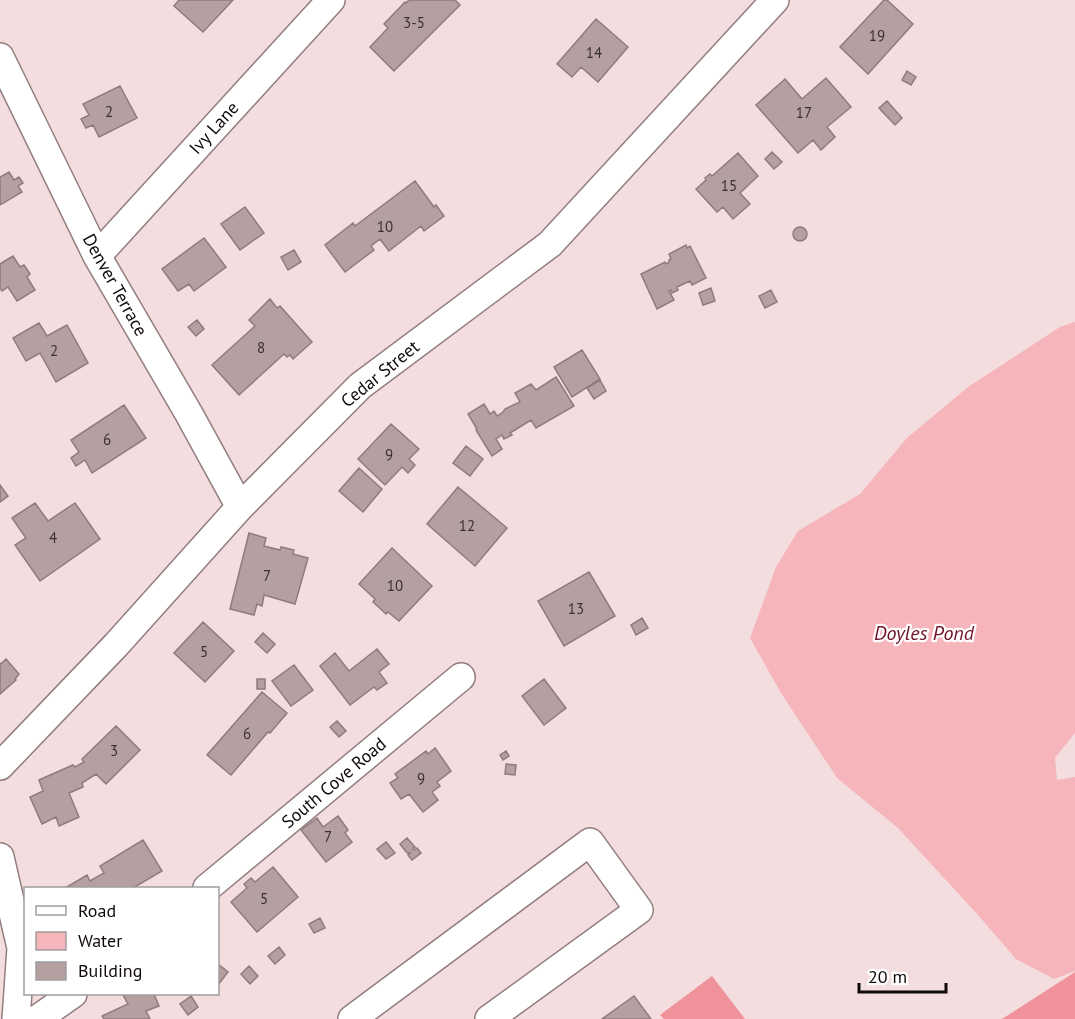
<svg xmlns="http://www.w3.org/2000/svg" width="1075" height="1019" font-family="'PT Sans',sans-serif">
	<rect width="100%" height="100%" fill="#f3ddde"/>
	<!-- green -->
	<path fill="#f0929c" d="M1075,972V1019H1002Z
		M712,976L745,1019H664L660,1015Z"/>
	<!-- water -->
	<path fill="#f5b5ba" d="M1075,322V733L1055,758L1057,780L1075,777V971L1054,979L1016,959L978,915L898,828L837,778L781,693L750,638L776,567L798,531L860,494L907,438L968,387L1060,327Z"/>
	<!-- building -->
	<path fill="#b5a0a1" stroke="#8f7b7c" stroke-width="1.5" d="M179,0H233L203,32L174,6Z
		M409,0H455L460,5L394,71L370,47L388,28L384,24L405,2L406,3Z
		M884,0H887L913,24L868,74L840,47Z
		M596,19L628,47L598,82L581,67L572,77L557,64Z
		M907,71L916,77L911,85L902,80Z
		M826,78L851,107L827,127L835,137L821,150L813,140L798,153L756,105L785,79L802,99Z
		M120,86L137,118L99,137L93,125L86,128L81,119L89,115L83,104Z
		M887,101L902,118L895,125L879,108Z
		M772,152L782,162L774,169L765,159Z
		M738,153L758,176L740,193L750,204L733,219L723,207L717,212L696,189L706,180L705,178L710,174L712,176Z
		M9,172L14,180L19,177L23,183L18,186L22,192L0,205V177Z
		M415,181L434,207L436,205L444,216L424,231L421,226L389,251L380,239L371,246L374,250L345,272L325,245L353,223L355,226Z
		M245,207L264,233L240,250L221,224Z
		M793 234a7 7 0 1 1 14 0a7 7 0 1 1-14 0Z
		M204,238L226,267L194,291L189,284L178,291L162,269Z
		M686,245L687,248L690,246L706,278L692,285L690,281L679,286L677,287L678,290L672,293L671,290L669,291L674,300L657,309L641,274L665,262L666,264L669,262V260L671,259L669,254Z
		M294,250L301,262L288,270L281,257Z
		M13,256L20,267L24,265L30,274L27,277L35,290L17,301L8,287L2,291L0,288V264Z
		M711,288L715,301L703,305L699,293Z
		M771,290L777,302L765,308L759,296Z
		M270,299L277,308L280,306L312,342L293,359L290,355L287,357L284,354L239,395L212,365L255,326L249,320Z
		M197,320L204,329L196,336L188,327Z
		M39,323L47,336L67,325L88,363L56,382L40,353L26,361L13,338Z
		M582,350L600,379L572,397L554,367Z
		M556,377L574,406L536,428L531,420L510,433L512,435L504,439L502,435L496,439L502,449L492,456L476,430L477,429L468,414L484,404L490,414L494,411L497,416L503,412L505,409L520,402L515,393L531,384L536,390Z
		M600,380L606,391L594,399L587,388Z
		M124,405L146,438L92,473L85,460L76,466L71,458L79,452L71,440Z
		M391,424L419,449L409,459L415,465L408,473L402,467L385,485L358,459Z
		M466,446L483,459L470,476L453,463Z
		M359,468L382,489L363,512L339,491Z
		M0,485L8,496L0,502Z
		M458,487L507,528L475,566L427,524Z
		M35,503L48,521L75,503L100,539L40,581L15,545L26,538L12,518Z
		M249,533L266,538L264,546L280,550L281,547L294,550L293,554L308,558L295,604L264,595L262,606L257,604L254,615L230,609Z
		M392,548L432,586L399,621L388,612L386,614L373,602L375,599L359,584Z
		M589,572L615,616L564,646L538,601Z
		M642,618L648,628L636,635L631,625Z
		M203,622L234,651L205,682L174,653Z
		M263,633L275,644L267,653L255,642Z
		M377,649L389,664L379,672L387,683L377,690L374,687L350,705L320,666L335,653L349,671Z
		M6,659L19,674L15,679L16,680L0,694V663L1,664Z
		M294,665L313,690L291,706L272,681Z
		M257,679H265V689H257Z
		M544,679L566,708L544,725L522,696Z
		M262,692L287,713L270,733L268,732L231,775L207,755Z
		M337,721L346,731L339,737L330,727Z
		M116,726L140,750L106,784L96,774L82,783L83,787L69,793L79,817L59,826L56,817L42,824L30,797L43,791L39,780L73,765L75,767L84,762L82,759Z
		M435,748L451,771L437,782L440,786L432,792L438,800L423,812L409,794L401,799L390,783L398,778L395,774L426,751L428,754Z
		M506,751L509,756L503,760L500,755Z
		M506,764L516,765L515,775L505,774Z
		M338,816L348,830L345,833L352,842L326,862L301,830L317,818L323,827Z
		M407,838L415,847L413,848L414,850L417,848L421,853L412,860L408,855L410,853H407L400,844Z
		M143,840L162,871L133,888H65L87,875L90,881L104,873L100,866Z
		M386,842L395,853L386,859L377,849Z
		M273,867L298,897L257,932L231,902L247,888L244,884L251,878L255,882Z
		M320,918L325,928L314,933L309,924Z
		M279,947L285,955L275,964L268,956Z
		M218,964L228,972L218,985Z
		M249,966L258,976L250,984L241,974Z
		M127,994H154L159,1006L146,1011L150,1019H104L102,1016L128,1004L123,995Z
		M191,996L198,1007L188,1015L180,1004Z
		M634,996L651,1019H602Z"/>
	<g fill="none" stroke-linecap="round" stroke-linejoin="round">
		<defs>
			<path id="minor" d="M0,57L97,256L189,414L240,507
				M97,256L331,0
				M0,766L116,645L240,507L360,386L550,244L775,0
				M0,857L21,948L16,1019
				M207,888L461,677
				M37,1019L73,994
				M352,1019L590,842L639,910L489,1019"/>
		</defs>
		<!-- minor casing -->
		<use href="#minor" stroke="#927d7f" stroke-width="30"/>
		<!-- minor -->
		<use href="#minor" stroke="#fff" stroke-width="27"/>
	</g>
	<g text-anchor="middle" stroke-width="4.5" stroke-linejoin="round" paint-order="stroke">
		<!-- number labels -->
		<g font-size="15" fill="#3a3030">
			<text x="414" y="28">3-5</text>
			<text x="877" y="41">19</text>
			<text x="594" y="58">14</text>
			<text x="109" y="117">2</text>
			<text x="804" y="118">17</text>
			<text x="729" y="191">15</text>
			<text x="385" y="232">10</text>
			<text x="261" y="353">8</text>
			<text x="54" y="356">2</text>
			<text x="107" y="445">6</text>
			<text x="389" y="460">9</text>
			<text x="467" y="531">12</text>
			<text x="53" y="543">4</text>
			<text x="267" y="581">7</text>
			<text x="395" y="591">10</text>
			<text x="576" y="614">13</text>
			<text x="204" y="657">5</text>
			<text x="247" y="739">6</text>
			<text x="114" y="756">3</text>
			<text x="421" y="784">9</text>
			<text x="328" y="842">7</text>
			<text x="264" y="904">5</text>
		</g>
		<!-- street labels -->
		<g font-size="18" fill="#110a0a" stroke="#fff">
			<text transform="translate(214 128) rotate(-48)" y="6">Ivy Lane</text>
			<text transform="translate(115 285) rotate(61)" y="6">Denver Terrace</text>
			<text transform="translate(380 374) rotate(-39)" y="6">Cedar Street</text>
			<text transform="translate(334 783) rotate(-40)" y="6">South Cove Road</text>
		</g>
		<!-- water labels -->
		<g font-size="20" font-style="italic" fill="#6e1329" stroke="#fff">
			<text x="924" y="640">Doyles Pond</text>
		</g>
	</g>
	<!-- legend -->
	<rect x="24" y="887" width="195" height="108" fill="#ffffff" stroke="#a09d9d" stroke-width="1.5"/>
	<rect x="36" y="906" width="30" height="9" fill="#ffffff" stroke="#a09d9d" stroke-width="1.5"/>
	<text x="78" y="917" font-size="18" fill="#110a0a">Road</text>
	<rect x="36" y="932" width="30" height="18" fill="#f5b5ba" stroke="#a09d9d" stroke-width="1.5"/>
	<text x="78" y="947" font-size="18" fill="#110a0a">Water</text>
	<rect x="36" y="962" width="30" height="18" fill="#b5a0a1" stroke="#a09d9d" stroke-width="1.5"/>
	<text x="78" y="977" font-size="18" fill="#110a0a">Building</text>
	<!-- scale -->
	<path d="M859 983v9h87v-9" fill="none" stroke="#110a0a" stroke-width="3"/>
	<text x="868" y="983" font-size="18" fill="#110a0a" stroke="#ffffff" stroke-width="4.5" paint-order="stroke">20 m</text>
</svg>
